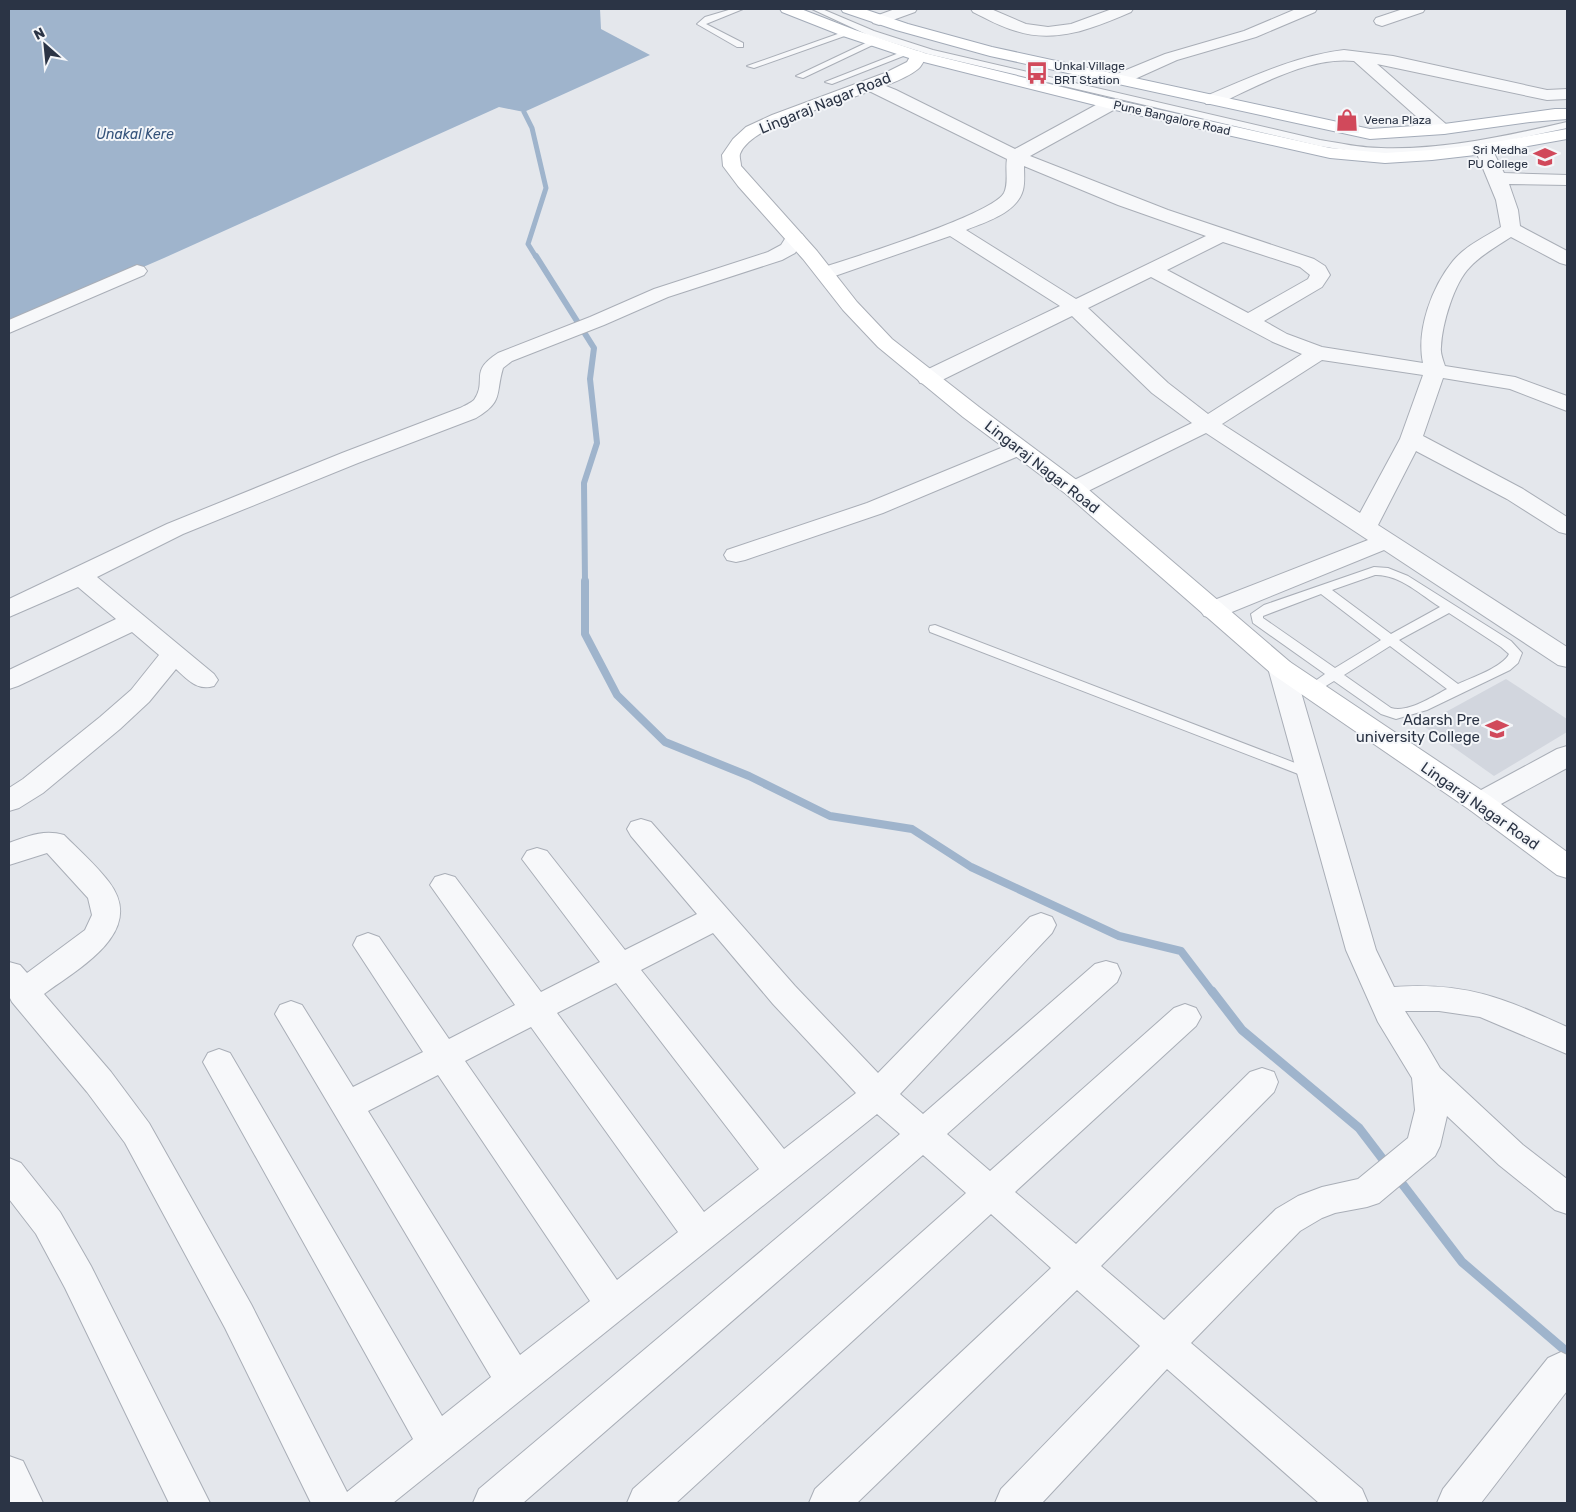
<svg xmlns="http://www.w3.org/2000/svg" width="1576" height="1512" font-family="Rubik,sans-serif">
	<rect width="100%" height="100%" fill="#e4e7ec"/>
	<!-- built -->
	<path fill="#d2d6de" d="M1506,679L1567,719V732L1494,776L1422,725Z"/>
	<!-- water -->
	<path fill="#9fb4cc" d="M9,9H600L601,29L650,55L524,112L499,107L164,258L9,325Z"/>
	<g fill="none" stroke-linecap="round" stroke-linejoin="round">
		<!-- stream-far3 -->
		<path stroke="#9fb4cc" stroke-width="5" d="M524,112L532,128L546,188L528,244L536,257"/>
		<!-- stream-far2 -->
		<path stroke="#9fb4cc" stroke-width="6" d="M536,256L594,348L590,379L597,443L584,483L585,582"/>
		<!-- stream-far1 -->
		<path stroke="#9fb4cc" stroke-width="8" d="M585,581V634L617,695L665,742L749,776L830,816L912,829L971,867L1119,936L1181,951L1213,993"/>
		<!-- stream -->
		<path stroke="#9fb4cc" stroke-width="9" d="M1212,991L1242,1030L1359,1128L1388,1166
			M1397,1177L1462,1262L1567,1352"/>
		<defs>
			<path id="lane" d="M732,9H743L706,24L743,43V47H737L697,24L705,17Z
				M812,9H822L874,31L933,50L1320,140C1340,143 1360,148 1381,148C1444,150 1506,136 1567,122V128C1506,141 1444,156 1381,154C1361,153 1340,149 1320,146L928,54L868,35Z
				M846,31L853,33L754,68L747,66Z
				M872,40L879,42L803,78L796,76Z
				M904,51L911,53L832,84L825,82Z
				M1374,567L1388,568L1408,576L1511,641L1522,653L1518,663L1510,670L1427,710L1396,719L1381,714L1334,681L1316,692H1306L1304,689L1325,674L1253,623L1251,614L1264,605ZM1375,575C1399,574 1421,595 1440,607L1391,634L1332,590ZM1321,594L1381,640L1335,668L1263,618V616ZM1449,613L1501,647L1509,654C1503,667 1471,678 1458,684L1399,640ZM1390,646L1447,689C1432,697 1408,713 1391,708L1344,675Z
				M935,625L1316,771L1318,774L1316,777H1306L930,632L929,629L930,626Z"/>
			<path id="street" d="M895,9H917L915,12L879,25L873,23L871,20L873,17Z
				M971,9H991L1026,24L1048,27L1071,24L1112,9H1133L1131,12C1094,28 1056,44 1016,31C1001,27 987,19 973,12Z
				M1296,9H1317L1315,12L1256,37L1177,60L1126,83H1114L1112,79L1114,75L1165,54L1244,31Z
				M1403,9H1425L1423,12L1382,26L1376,24L1374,21L1376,18Z
				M1344,50L1393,56L1547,90L1567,89V99L1547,100L1377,64L1447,125L1450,129L1447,133L1441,134L1435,133L1354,61C1310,56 1258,86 1218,104H1206L1203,100L1206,96C1251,77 1295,56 1344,50Z
				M871,80L896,90L1015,149L1105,100L1111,99L1117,100L1120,104L1117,108L1030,156L1168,210L1314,259L1325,266L1330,275L1322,287L1264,321L1287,334L1322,347L1423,363C1416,330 1432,287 1453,261C1465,246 1485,237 1501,227L1496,200L1475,149L1478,145L1484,144L1490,145L1504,173L1567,175V185L1509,184L1518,210L1520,226L1567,251V265L1560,263L1511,237C1497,246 1481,255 1470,267C1454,283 1442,324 1441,347C1440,353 1443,360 1445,366L1515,377L1567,396V411L1510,389L1443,378L1423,436L1523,489L1567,517V534L1559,532L1507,499L1416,451L1378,525L1567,647V667L1558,665L1384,550L1222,616L1213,618L1204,616L1200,610L1204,604L1368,540L1206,433L1082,494L1074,496L1066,494L1062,489L1066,484L1192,423L1152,393L1072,316L936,383L928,384L920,383L917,378L920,373L1060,306L950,236L832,277L825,279L818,277L815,273L818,269C849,259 992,215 1004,193C1009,183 1005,169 1007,159L865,89L863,85L865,81ZM1024,166L1118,205L1206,236L1076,299L966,230C985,222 1017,213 1023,190C1025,182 1024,174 1024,166ZM1223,242L1300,267L1310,275L1308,279L1248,313L1167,270ZM1151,277L1273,342L1302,354L1208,414L1168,383L1088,308ZM1322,360L1423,375L1400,439L1360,513L1222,424Z
				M795,232L802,234L805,238L795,253L782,260L668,297L604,325L512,361L503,368C495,395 504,401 476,418L358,463L183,534L97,577L214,674L218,680L214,686C197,691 188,680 176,669L149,702L120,729L43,793L19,808L9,811V788L23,779L100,717L131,690L159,655L132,632L18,686L9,689V670L116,619L78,587L9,617V599L167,524L342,453L460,408C464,406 471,403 474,400C488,380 468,372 498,353L590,317L654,289L768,252L781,245L788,234Z
				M137,265L144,267L147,271L144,275L9,333V320Z
				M1018,441L1026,443L1029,448L1026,453L883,513L745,560L736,562L727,560L724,555L727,550L867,503Z
				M1281,659L1290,662L1294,668L1376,950L1394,987C1466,982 1503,998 1567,1027V1054L1480,1017L1439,1011H1405L1426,1044L1440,1068L1523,1145L1567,1179V1214L1555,1210L1499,1165L1447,1116L1440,1146L1435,1156L1379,1203L1367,1207L1335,1213L1322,1218L1300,1231L1191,1343L1362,1489L1368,1503H1319L1167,1369L1042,1503H995L1001,1489L1140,1346L1077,1290L857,1503H809L815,1489L1051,1268L991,1214L676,1503H627L633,1489L966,1193L923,1155L523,1503H473L479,1489L900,1134L877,1114L393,1503H311L225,1328L125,1143L87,1092L12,1002L9,996V962L20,965L27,973L85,930L92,915L88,898L47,853L9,865V843C28,836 44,829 64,835C79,850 96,865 109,882C147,932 79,968 44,994L111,1072L149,1123L251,1304L347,1492L413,1439L203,1062L208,1053L219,1049L230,1053L442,1416L491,1377L275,1014L280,1005L291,1001L302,1005L353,1087L423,1052L353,945L357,937L368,933L379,937L449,1039L515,1005L430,885L435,877L445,874L455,877L541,992L600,962L522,859L527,851L537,848L547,851L625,950L697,914L631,836L627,829L631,822L641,819L651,822L795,986L878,1073L1030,917L1041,913L1052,917L1056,925L1052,933L900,1094L923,1114L1095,964L1106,961L1117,964L1121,973L1117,982L947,1134L990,1171L1174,1008L1185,1004L1196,1008L1201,1017L1196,1026L1015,1192L1076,1244L1250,1072L1262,1068L1274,1072L1278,1082L1274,1092L1101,1266L1164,1320L1276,1209L1298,1196L1322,1187L1358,1179L1408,1138L1415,1110L1412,1078L1378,1022L1346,950L1268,668L1272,662ZM713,933L773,1004L856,1093L784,1149L641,970ZM616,983L759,1169L704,1212L557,1013ZM531,1027L678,1232L617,1280L465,1061ZM438,1075L590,1301L520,1355L368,1111Z
				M1567,746V768L1490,810L1480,813L1470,810L1466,803L1470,796L1557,749Z
				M9,1158L21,1163L60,1212L91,1266L210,1503H169L65,1288L36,1234L9,1199Z
				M1561,1352L1567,1355V1391L1481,1503H1437L1443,1489L1548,1358Z
				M9,1456L23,1461L43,1503H9Z"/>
			<path id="secondary" d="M918,51L924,53L926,56C924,60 922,66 918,69C885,96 753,117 740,154C739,157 741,162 741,166L817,251L857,302L892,339L979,407L1082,484L1290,662L1490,796L1567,852V878L1557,875L1470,810L1272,674L1066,494L963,417L878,347L843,310L803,259L738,186L723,166L722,155L733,139L746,127L772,115L885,73L907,62L912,53Z"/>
			<path id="primary" d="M780,9H801L855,30L924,53L1111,99L1330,148L1385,153L1432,150L1484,144L1567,129V139L1484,154L1432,160L1385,163L1330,158L1111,109L912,59L843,36L782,12Z
				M841,9H864L908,24L992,47L1370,129L1444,124L1555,109H1567V119L1530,122L1444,134L1370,139L990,56L896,30L843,12Z"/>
		</defs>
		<!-- lane casing -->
		<use href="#lane" stroke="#a9aeb7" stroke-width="2"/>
		<!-- street casing -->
		<use href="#street" stroke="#a9aeb7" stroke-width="2"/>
		<!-- secondary casing -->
		<use href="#secondary" stroke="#a9aeb7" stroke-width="2"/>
		<!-- primary casing -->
		<use href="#primary" stroke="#a3abb8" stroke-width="2"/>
		<!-- lane -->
		<use href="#lane" fill="#f7f8fa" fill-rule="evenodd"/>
		<!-- street -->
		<use href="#street" fill="#f7f8fa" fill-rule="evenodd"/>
		<!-- secondary -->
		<use href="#secondary" fill="#fff" fill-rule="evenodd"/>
		<!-- primary -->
		<use href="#primary" fill="#fff" fill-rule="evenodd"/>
	</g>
	<!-- icons -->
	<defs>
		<symbol id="bus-bare" viewBox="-9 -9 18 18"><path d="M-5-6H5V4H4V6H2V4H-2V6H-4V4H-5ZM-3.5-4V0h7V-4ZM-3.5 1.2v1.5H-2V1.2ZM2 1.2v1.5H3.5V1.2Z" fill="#d1495b" stroke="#f4f6f9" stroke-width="2.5" paint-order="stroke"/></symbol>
		<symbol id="shop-bare" viewBox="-9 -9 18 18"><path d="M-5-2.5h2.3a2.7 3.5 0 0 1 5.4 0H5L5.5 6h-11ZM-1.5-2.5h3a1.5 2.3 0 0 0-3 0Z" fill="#d1495b" stroke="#f4f6f9" stroke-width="2.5" paint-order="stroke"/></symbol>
		<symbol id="university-bare" viewBox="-9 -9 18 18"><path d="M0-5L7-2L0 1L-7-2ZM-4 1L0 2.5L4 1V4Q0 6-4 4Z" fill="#d1495b" stroke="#f4f6f9" stroke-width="2.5" paint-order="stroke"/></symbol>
		<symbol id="school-bare" viewBox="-9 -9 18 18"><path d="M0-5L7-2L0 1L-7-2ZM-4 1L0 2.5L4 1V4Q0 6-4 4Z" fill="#d1495b" stroke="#f4f6f9" stroke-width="2.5" paint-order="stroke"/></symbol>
	</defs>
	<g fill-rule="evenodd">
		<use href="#bus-bare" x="1021" y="57" width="32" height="32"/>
		<use href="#shop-bare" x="1331" y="104" width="32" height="32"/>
		<use href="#university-bare" x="1529" y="141" width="32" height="32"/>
		<use href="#school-bare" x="1481" y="713" width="32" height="32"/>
	</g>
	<g text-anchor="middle" stroke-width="4" stroke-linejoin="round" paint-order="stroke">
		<!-- far-poi labels -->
		<g font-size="12" fill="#2b3445" stroke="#f4f6f9" text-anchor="start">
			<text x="1054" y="70">Unkal Village<tspan x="1054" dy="14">BRT Station</tspan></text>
			<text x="1364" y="124">Veena Plaza</text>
			<text x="1528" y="154" text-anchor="end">Sri Medha<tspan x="1528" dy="14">PU College</tspan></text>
		</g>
		<!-- far-street labels -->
		<g font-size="12" fill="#2b3445" stroke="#f4f6f9">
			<text transform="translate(1172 118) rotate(13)" y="4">Pune Bangalore Road</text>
		</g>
		<!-- far-water labels -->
		<g font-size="14" font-style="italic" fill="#34527a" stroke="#f4f6f9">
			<text x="135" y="139">Unakal Kere</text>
		</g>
		<!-- street labels -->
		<g font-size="15" fill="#2b3445" stroke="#f4f6f9">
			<text transform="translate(825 103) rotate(-22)" y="5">Lingaraj Nagar Road</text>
			<text transform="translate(1042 467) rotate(38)" y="5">Lingaraj Nagar Road</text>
			<text transform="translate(1480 806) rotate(35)" y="5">Lingaraj Nagar Road</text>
		</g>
		<!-- poi labels -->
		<g font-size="15" fill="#2b3445" stroke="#f4f6f9" text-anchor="end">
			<text x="1480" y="725">Adarsh Pre<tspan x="1480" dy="17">university College</tspan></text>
		</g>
	</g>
	<!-- border -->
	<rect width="1576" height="1512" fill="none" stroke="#2b3445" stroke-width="20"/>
	<!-- north arrow -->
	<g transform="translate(45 45) rotate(333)" stroke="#f4f6f9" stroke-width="4" paint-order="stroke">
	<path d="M0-4L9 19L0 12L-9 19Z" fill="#2b3445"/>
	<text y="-8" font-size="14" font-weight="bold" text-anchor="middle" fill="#2b3445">N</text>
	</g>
</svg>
